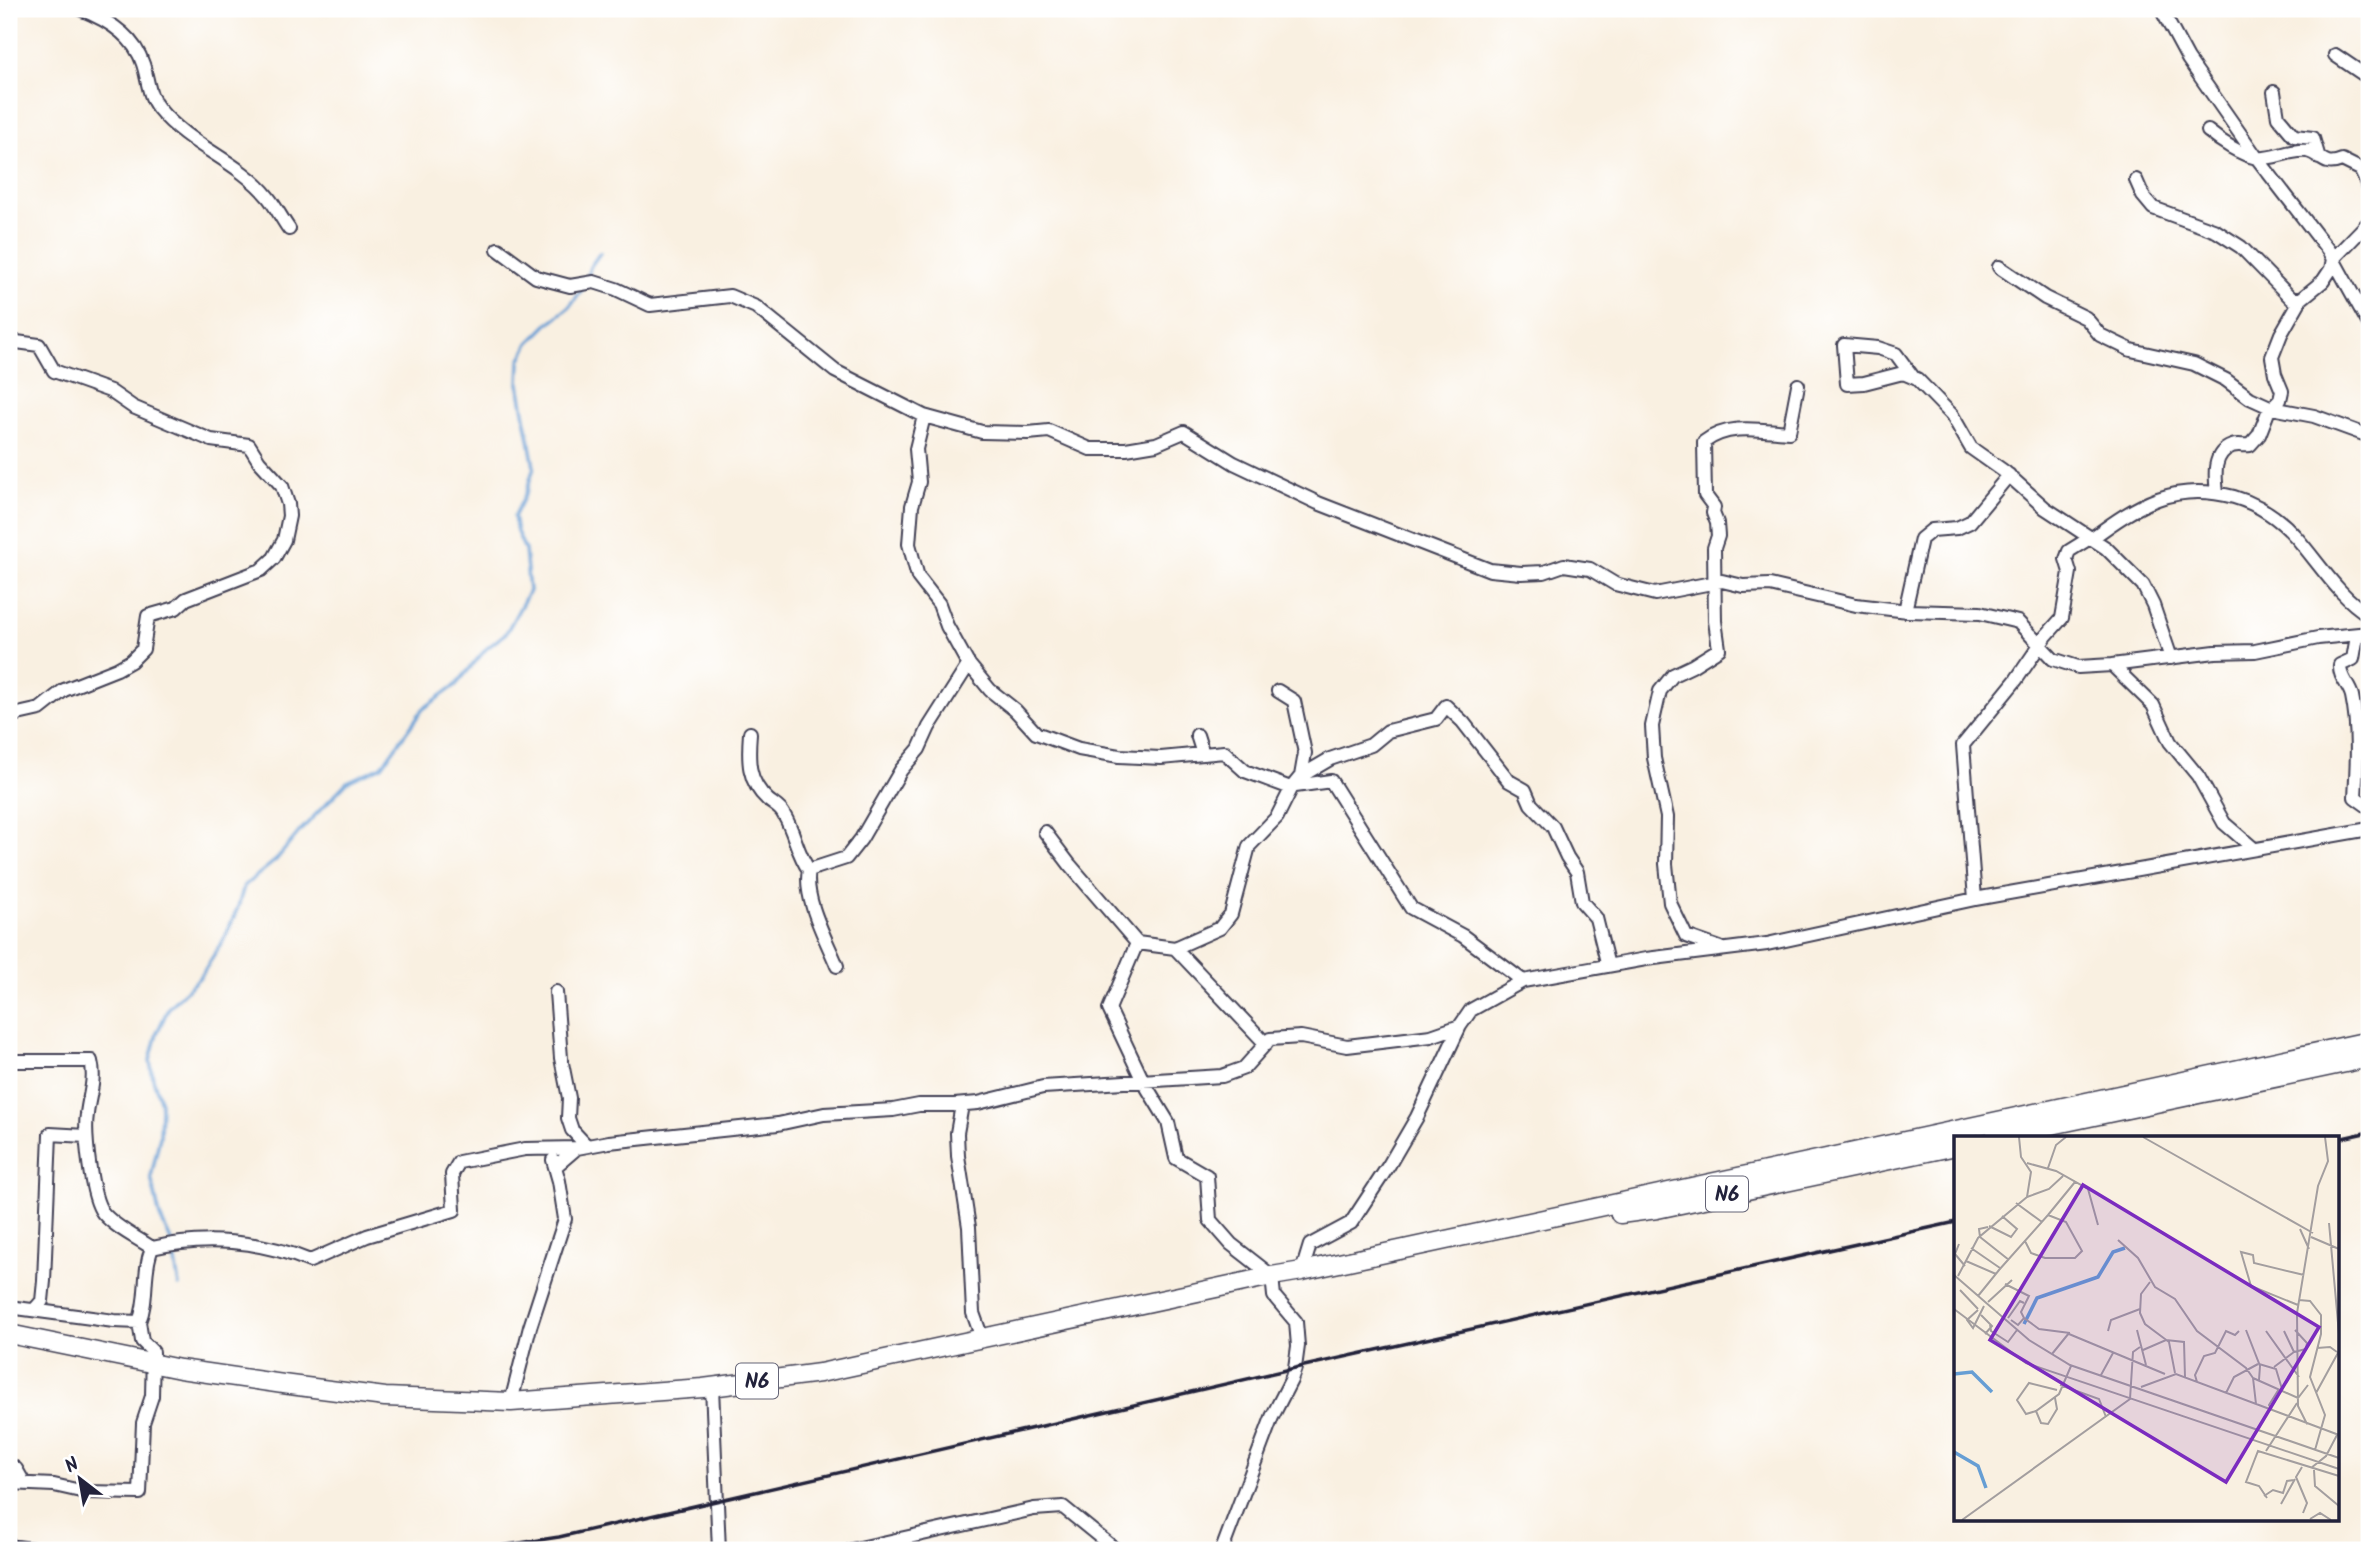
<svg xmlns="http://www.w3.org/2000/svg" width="2378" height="1559" font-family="Kalam,sans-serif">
	<rect width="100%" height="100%" fill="#fff"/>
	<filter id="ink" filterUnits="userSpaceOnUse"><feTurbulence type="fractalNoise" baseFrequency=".0143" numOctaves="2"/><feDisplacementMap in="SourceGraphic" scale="14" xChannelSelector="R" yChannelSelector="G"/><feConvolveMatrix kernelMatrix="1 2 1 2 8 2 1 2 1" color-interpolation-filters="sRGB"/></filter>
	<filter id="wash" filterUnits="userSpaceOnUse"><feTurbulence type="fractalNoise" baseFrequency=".00686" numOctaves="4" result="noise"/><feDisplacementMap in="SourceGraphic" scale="28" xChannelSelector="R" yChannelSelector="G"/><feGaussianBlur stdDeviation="1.57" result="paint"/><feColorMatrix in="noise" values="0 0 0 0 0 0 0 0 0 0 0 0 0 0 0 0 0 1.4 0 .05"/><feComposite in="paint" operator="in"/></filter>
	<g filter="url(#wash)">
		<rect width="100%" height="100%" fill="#f9f0e1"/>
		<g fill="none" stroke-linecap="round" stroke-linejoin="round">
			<!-- stream -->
			<path stroke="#669ed4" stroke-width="3.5" d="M587,280L590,267L600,253
				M179,1286L172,1243L160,1217L151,1177L160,1136L161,1103L153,1079L150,1060L157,1033L169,1007L201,976L225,937L238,907L244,886L276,860L300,831L347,782L382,766L423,709L456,685L486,649L506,633L517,613L529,591L525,550L517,532L514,517L526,493L534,467L519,384L520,361L529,343L548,324L569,307L584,287"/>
		</g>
	</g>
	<g filter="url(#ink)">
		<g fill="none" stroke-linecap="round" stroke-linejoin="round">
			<defs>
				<path id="minor" d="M80,9C106,19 134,35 143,64C148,79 148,96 159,109C189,146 239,161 268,197C276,207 282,219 289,229
					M2161,9L2188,59L2257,158L2328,250L2369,324
					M2335,55L2369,78
					M2274,92L2278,117L2294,136L2313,138L2319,158
					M2208,131C2220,141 2241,155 2257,158C2272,160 2290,149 2307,151C2322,154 2322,168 2342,160L2360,169L2369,188
					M2136,180L2143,196L2153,208L2216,231L2241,247L2292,299H2301L2323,281L2331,269L2333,259L2369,222
					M498,249L536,277L570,286L594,282L616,289L650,305L730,296L756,307L835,371L924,416L982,432L1028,433L1049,431L1090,449H1126L1156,444L1184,432L1234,463L1318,503L1490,570L1521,573L1544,572L1564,565L1590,569L1615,584L1655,594L1722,581L1743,586L1770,585L1856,605L1908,611L1980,613L2018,622L2053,659L2078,667L2112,665L2153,705L2170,742L2198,776L2224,823L2253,848
					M1999,267L2045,298L2086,318L2100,335L2131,350L2194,364L2226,380L2250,398L2272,408L2314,416L2369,436
					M9,341L39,345L54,371L110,391L133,407L211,440L249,445L259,461L282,486L288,504L289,516L284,540L274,558L261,570L186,599L176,608L148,616L143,649L131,661L117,669L64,690L40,709L9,716
					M1913,377L1896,354L1878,348L1844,345L1847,384L1864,383L1903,373L1917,379L1952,415L1971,448L2005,472L2045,508L2106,548L2143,585L2153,605L2171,658
					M924,416L916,449L919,482L912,506L909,544L918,577L939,604L947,626L967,662L990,690L1015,710L1036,733L1079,749L1119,756L1161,758L1224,752L1245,771L1288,787L1331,781L1411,908L1463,936L1523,981
					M2217,493C2215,476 2212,453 2232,446C2237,444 2244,446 2250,445L2259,435L2268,412L2280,400L2282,391L2275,374L2272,357L2281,334L2301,299
					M2091,539C2138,504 2175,481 2234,497C2258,504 2279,518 2296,537C2319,563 2339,597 2369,615
					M1905,611L1921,539L1932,530L1957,528L1970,522L2009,475
					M2357,636L2353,659L2340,665C2339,678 2349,684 2352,696C2359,729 2357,764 2355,797L2369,807
					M2112,665L2215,652L2255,651L2318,638L2369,633
					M1278,691L1294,701L1305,753L1301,776
					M750,733C748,759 747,781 768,800C774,805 781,808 784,815C795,833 797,854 809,870
					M1197,735L1203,754
					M1045,832L1070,865L1137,943L1175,948L1266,1044
					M1975,899L1963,745L2016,680L2046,636L2062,618L2070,572L2066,559L2069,551L2090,538
					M1137,943L1109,1009L1143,1081L1168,1122L1176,1158L1207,1176L1210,1220L1231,1244L1272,1276L1274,1296L1296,1322L1298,1346L1295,1368L1291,1380L1272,1417L1222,1550
					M1175,948L1220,928L1231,914L1249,846L1277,817L1292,787L1301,776L1330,759L1371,745L1388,731L1436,719L1446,706L1463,722L1509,781L1525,790L1531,804L1553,827L1567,857L1577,872L1582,902L1596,918L1608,966
					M1720,948L1686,936L1670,903L1666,864L1667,817L1654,758L1652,726L1660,691L1673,675L1692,666L1719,649L1715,621L1714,548L1718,536L1717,523L1713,513L1714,507L1705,495L1704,442C1728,423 1760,430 1789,432L1798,385
					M837,966C826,939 803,898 809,870L846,858L861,839L901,770L919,749L929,727L969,664
					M556,992L561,1058L569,1098L568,1118L572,1130L587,1146
					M9,1061H91C96,1080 89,1095 87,1114C84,1134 91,1198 103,1213C116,1228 136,1237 152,1248
					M962,1105L957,1133L958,1156L969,1227L973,1313L982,1338
					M556,1166L577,1148L609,1142L778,1124L824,1114L893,1110L919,1105H954L978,1103L1043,1087L1222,1076L1244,1068L1270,1039L1301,1037L1347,1046L1431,1036L1460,1026
					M1302,1271L1310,1245L1351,1223L1389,1165L1417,1117L1460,1026L1471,1010L1523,981L1646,959L1767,944L1975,899L2369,829
					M9,1307L114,1321L139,1322C149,1298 142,1272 152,1248C204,1236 260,1240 310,1261L367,1236L454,1210L452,1174L459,1162L525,1149L577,1148
					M35,1309L42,1301L44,1281L50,1134L86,1136
					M712,1387L719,1550
					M511,1402L530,1327L565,1219L559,1181L553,1160
					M9,1464L16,1469L24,1483
					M9,1483L54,1485L85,1492L140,1493L143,1423L152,1396L153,1352L142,1341L139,1322
					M851,1550L1034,1509L1063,1507L1116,1550"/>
				<path id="highway" d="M1995,1137L2369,1058
					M1620,1214L1657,1209L1956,1146
					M9,1334L180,1369L290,1385L385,1397L511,1402L703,1388L820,1373L1272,1276L1302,1271L2369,1041"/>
			</defs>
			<!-- minor casing -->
			<use href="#minor" stroke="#424154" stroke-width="16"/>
			<!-- highway casing -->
			<use href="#highway" stroke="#424154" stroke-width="21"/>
			<!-- minor -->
			<use href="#minor" stroke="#fff" stroke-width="12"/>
			<!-- highway -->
			<use href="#highway" stroke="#fff" stroke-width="18"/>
			<!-- rail -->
			<path stroke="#22223b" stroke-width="3.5" d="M2338,1139L2369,1132
				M9,1540L100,1550
				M473,1550L559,1537L1295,1368L1956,1222"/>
		</g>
	</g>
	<g text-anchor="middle" stroke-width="6" stroke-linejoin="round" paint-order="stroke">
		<!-- shield labels -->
		<g fill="#fff" stroke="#646476" stroke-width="2">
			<rect x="1706" y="1176.5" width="42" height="35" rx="5"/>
			<rect x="736" y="1363.5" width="42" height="35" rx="5"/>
		</g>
		<g font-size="21" font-weight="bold" fill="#22223b">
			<text x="1727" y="1201">N6</text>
			<text x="757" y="1388">N6</text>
		</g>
	</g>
	<!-- overview -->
	<g transform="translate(1954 1136)">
		<rect width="385" height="385" fill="#f9f0e1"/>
		<path fill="none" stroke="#669ed4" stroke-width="3.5" d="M70,188L83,162L144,141L159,116L171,112M0,238L18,236L38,256M0,316L24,330L32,352"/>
		<path fill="none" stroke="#a39e9f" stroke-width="2" d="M189,1L359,97M73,27L102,35L134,53L144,89M94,32L102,9L112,1M73,61L95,53L109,40M62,67L88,86M94,79L121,46M375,87L385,198M35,90L57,101L63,93L48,80M34,91L25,93L26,101L55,124M346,93L355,113M357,101L385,113M164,104L184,122L201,151L221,163L243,195L292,232L299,242L302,268M5,108L1,118L11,130M17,112L46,132M12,125L42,138M0,139L75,204L116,229L385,322M4,140L24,102L73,61L77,36L67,21L65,1M196,146L187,158L186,177L191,188L215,206L221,237M51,148L75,160L67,176L70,182M6,154L24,173M24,160L45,134L94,79L112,86L128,115L121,122H91L77,117L71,105M345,164L356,165L367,179V198L356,241L371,279L361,314M34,166L58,144M344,169L297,150L287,116L299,119L300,127L350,139M0,173L72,227L385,333M24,174L13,184L19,192L30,170M27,179L38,190L31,198M54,182L66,165L70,167M57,184L64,189L70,182L85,193L116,197M36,188L37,195L54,206L63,194M183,194L192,229M292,194L306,230L305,244M154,195L157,184L186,173M312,195L345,241M330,195L340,216L352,213L353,207L341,194M115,198L211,238M363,212L376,211L383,216M189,214L212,204L230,206L231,241M98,218L115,197M305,228L322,233L328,253M320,231L340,216M147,239L159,217M299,242L344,262L354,249M243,246L241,239L250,220L261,217L272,195L281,199L285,195M106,249L145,263L152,281M187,251L222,238L385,299M103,254L75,247L63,264L72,278L82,275L105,258L117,230M272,257L280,241L304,228M362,257L385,215M318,274L315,269L325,253M82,275L87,287L94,288L103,273L101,262M353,288L344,270L343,177L364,50L374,25L371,1M312,315L343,267M348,331L342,341L353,367L349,377M357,332L372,320L383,299M360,334L361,350L385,370M310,360L319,354L329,357L333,345L340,344M313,362L305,350L292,346L304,315L385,340M327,368L341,343M356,383L366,377L377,384M8,384L176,263L179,216L186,211"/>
		<path fill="#7b2cbf" fill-opacity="0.15" stroke="#7b2cbf" stroke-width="3.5" d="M129,49L365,191L272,346L36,204Z"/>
		<rect width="385" height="385" fill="none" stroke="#22223b" stroke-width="3.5"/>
	</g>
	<!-- margin -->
	<rect width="2378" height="1559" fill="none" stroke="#fff" stroke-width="35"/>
	<!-- north arrow -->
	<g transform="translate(80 1479) rotate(329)" stroke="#ffffff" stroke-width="5" paint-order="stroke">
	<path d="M0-5L12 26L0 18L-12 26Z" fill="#22223b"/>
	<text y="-10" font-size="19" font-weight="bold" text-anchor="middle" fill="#22223b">N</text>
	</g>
</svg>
